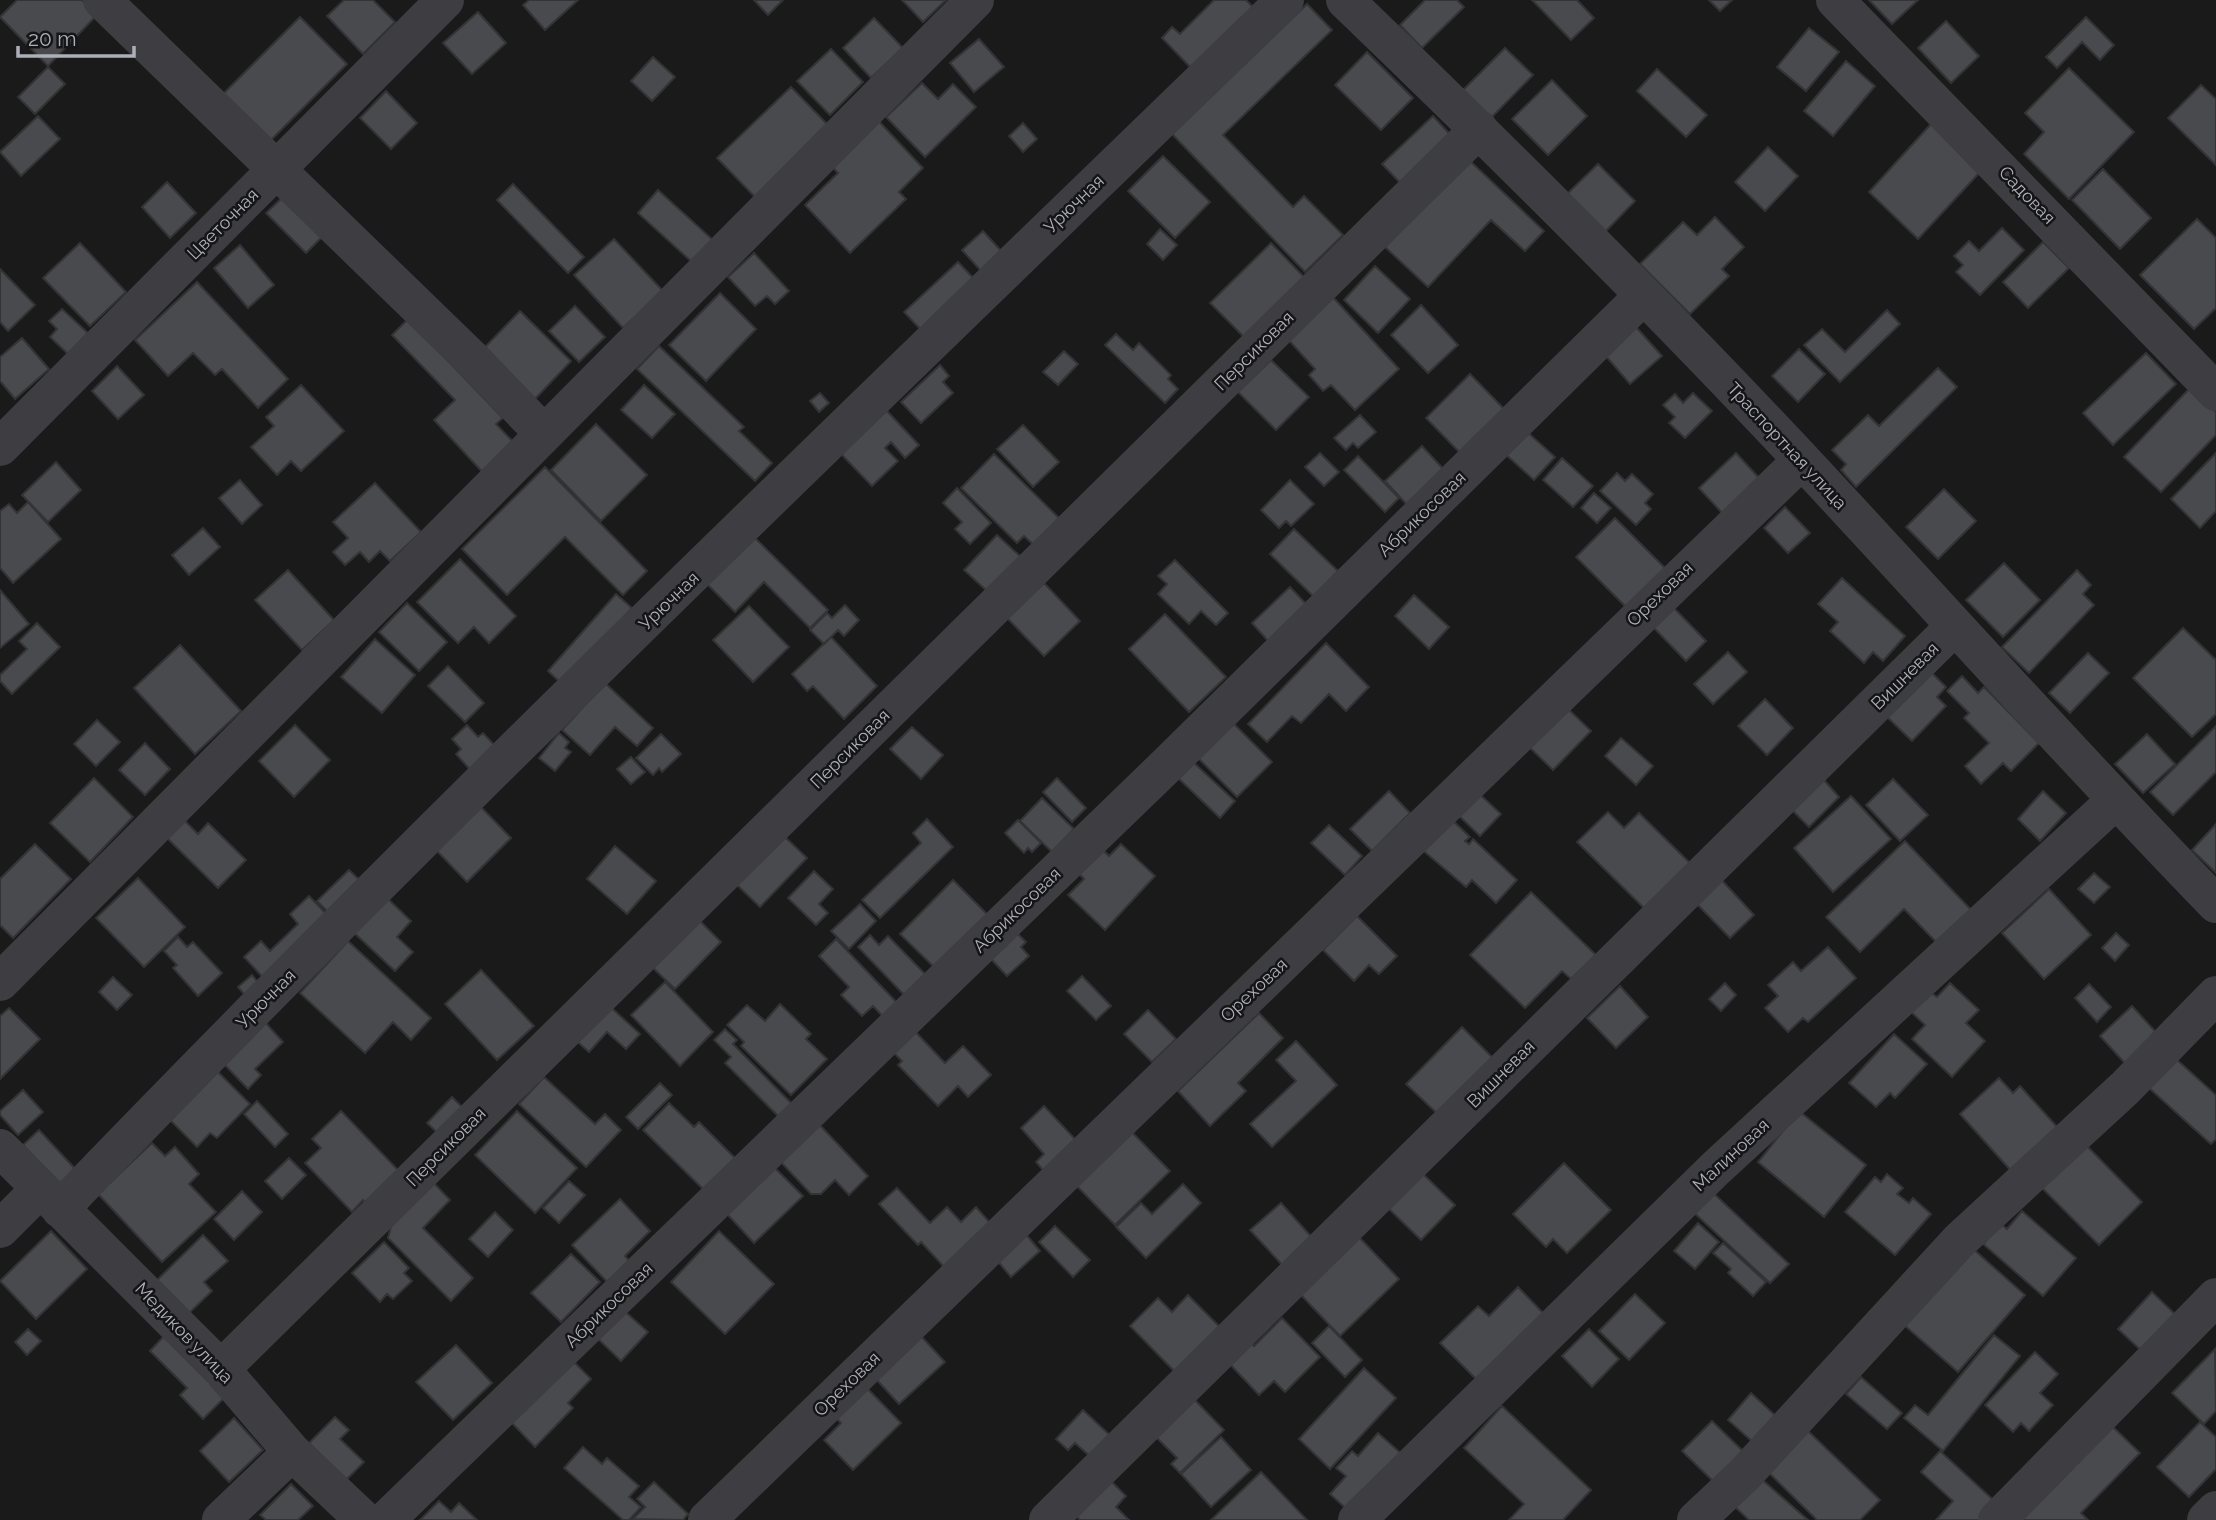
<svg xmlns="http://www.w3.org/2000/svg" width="2216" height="1520" font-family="Raleway,sans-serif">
	<rect width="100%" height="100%" fill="#1a1a1b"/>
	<!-- building -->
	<path fill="#494a4d" stroke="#343437" stroke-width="2" d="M17,0H82L97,15L48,66L0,17Z
		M344,0H373L395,22L363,54L327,16Z
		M529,0H578L545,30L523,5Z
		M754,0H783L768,15Z
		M902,0H946L923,22Z
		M1214,0H1246L1254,8L1192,69L1162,38L1172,27L1180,34Z
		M1425,0H1457L1464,7L1422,48L1400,25Z
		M1532,0H1577L1594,18L1571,40Z
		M1709,0H1732L1720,11Z
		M1869,0H1918L1892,24Z
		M1307,4L1332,30L1223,135L1293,207L1304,196L1343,235L1305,272L1172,134Z
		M478,12L506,43L472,74L443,43Z
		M300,17L347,64L267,144L220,97Z
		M2086,17L2114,45L2100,60L2082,42L2057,68L2046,57Z
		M874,18L903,48L871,78L843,48Z
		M1946,21L1979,56L1951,83L1918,48Z
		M1809,28L1839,52L1806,91L1777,67Z
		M979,39L1004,67L974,92L950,63Z
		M1505,48L1533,75L1488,121L1460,93Z
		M831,49L863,82L830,115L797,81Z
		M1367,52L1413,98L1381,130L1335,85Z
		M653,57L675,77L652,101L631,81Z
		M1846,61L1875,86L1833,136L1804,111Z
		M48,67L65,84L35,114L18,97Z
		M2069,68L2134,132L2069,199L2024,154L2044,132L2025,113Z
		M1657,69L1707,115L1686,137L1637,91Z
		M1552,80L1587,116L1548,155L1512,119Z
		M922,83L938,99L953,84L976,107L925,157L886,117Z
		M2201,85L2216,99V165L2168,118Z
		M791,87L829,126L755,197L717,158Z
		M386,91L417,123L391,149L360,118Z
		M873,115L923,168L899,192L906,199L850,253L805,205L838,173L826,161Z
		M38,116L60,139L21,176L0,152Z
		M1433,116L1458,143L1408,191L1382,164Z
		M1023,123L1037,139L1023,152L1009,136Z
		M1931,124L1981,171L1918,239L1869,192Z
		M1768,147L1798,176L1765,211L1735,182Z
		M1163,156L1210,202L1175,238L1128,191Z
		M1468,159L1544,231L1525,251L1491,220L1428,287L1385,247Z
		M1598,164L1635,201L1605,232L1567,194Z
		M2103,169L2151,218L2120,249L2072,200Z
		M167,182L196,213L170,238L142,207Z
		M513,184L584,257L568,273L497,200Z
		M658,190L713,240L693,263L638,213Z
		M285,195L324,235L306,253L266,213Z
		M1715,217L1744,247L1722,269L1729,276L1690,314L1640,264L1683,222L1697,235Z
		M2197,219L2216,238V308L2194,329L2140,275Z
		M2002,228L2024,250L1980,295L1956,272L1963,265L1954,256L1969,241L1979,251Z
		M1160,229L1177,245L1163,260L1147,244Z
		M983,231L1003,253L982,272L962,250Z
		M614,239L663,291L623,328L574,275Z
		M2043,242L2069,268L2028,308L2003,282Z
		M80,243L126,292L90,326L43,278Z
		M1271,243L1307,280L1247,340L1210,303Z
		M240,245L274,285L248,308L214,268Z
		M754,253L789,291L775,304L767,296L755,306L728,277Z
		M958,262L978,283L924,333L904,312Z
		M1375,266L1410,299L1378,333L1344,300Z
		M0,269L35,305L8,331L0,322Z
		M197,282L288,379L258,408L222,369L215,375L193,353L168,376L135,340Z
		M720,293L756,329L706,381L669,345Z
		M1330,294L1399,369L1355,410L1331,385L1323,391L1309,375L1315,369L1285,336Z
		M1421,305L1458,345L1428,373L1391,335Z
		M575,306L605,337L579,362L549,331Z
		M62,309L88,333L68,354L50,337L57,329L49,321Z
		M1887,310L1900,324L1840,382L1804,345L1822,329L1845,352Z
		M520,311L571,361L535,399L484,348Z
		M408,319L503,418L496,424L518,447L487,477L434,420L455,400L392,335Z
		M1636,327L1662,356L1630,384L1605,355Z
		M1116,334L1133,350L1139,343L1171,375L1168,379L1178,389L1165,403L1105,345Z
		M22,338L49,369L15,399L0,381V357Z
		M659,346L744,427L739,431L772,463L755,481L637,369Z
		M1799,349L1825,374L1798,402L1772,376Z
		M1064,351L1078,364L1058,385L1043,372Z
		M2146,353L2176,384L2113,445L2083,413Z
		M1271,360L1309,397L1276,430L1238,392Z
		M940,365L949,376L943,382L953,393L921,423L901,402Z
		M117,366L144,395L118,419L92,391Z
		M1938,368L1957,387L1856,487L1841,470L1846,464L1832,450L1868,415L1879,426Z
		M1470,374L1510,415L1466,459L1426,418Z
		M301,385L344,431L301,471L291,461L277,475L251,447L274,426L266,417Z
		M644,385L675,414L652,438L621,410Z
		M2190,388L2216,412V435L2161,492L2124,457Z
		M820,393L829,403L819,412L810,401Z
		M1693,393L1712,411L1685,438L1669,423L1675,417L1663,405L1675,394L1683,403Z
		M886,410L919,445L905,458L891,442L885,448L898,461L872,486L840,453Z
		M1360,415L1376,432L1358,448L1353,443L1346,450L1334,438Z
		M596,424L647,475L601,521L551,470Z
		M1023,425L1059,462L1033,487L997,449Z
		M1525,430L1555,457L1534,480L1504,453Z
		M1422,446L1447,473L1410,508L1385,481Z
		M1320,453L1339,472L1324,486L1305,467Z
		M1736,453L1761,480L1724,515L1699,488Z
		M2216,453V511L2200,528L2171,499Z
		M994,454L1063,522L1037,548L1024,536L1017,543L961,488Z
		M1358,456L1399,498L1385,512L1344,470Z
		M1562,458L1593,486L1573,507L1543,480Z
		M56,462L81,490L48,522L22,495Z
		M545,467L647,571L623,595L565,537L507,595L462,549Z
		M1617,473L1625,481L1632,474L1653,494L1645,503L1651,509L1636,525L1600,491Z
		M240,480L262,505L242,524L219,498Z
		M1290,480L1314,504L1291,526L1286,521L1279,528L1261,510Z
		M375,483L421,532L390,561L380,551L369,562L360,552L345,565L333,552L348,538L333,522Z
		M957,488L991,523L970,544L955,529L962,522L943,503Z
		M1944,489L1976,521L1938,559L1906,527Z
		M1594,493L1611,508L1597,523L1581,508Z
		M28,502L61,539L13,583L0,568V511L9,504L17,513Z
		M1785,507L1810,533L1788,553L1764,528Z
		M1615,518L1667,570L1628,609L1576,557Z
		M203,528L220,547L189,575L172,555Z
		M1294,529L1338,571L1314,597L1270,554Z
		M748,531L828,610L810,628L764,582L735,612L701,578Z
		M997,535L1021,557L988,592L964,570Z
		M460,559L516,616L489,643L474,627L458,643L417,602Z
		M1175,560L1228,613L1216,625L1201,611L1189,624L1158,594L1167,584L1158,576Z
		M2004,563L2040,600L2003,637L1966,600Z
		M288,570L334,620L302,650L255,600Z
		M2077,570L2091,585L2083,594L2094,605L2029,673L2002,647Z
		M1842,578L1905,636L1883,661L1873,652L1864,663L1830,631L1838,622L1818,604Z
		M1044,583L1080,621L1044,656L1007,618Z
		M1290,587L1308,606L1269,642L1252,623Z
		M0,590L29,624L0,648Z
		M616,594L632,608L563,685L548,671Z
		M1414,595L1449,627L1429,649L1395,616Z
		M407,603L447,642L419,671L379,632Z
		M845,605L859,620L844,636L838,630L824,644L810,630L827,613L832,618Z
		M1671,605L1706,641L1686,661L1651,625Z
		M749,606L789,647L753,682L713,640Z
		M1165,614L1226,677L1189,712L1129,649Z
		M37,623L60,647L12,694L0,681V675L27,649L19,641Z
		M2183,628L2216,660V714L2192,737L2133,678Z
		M831,637L877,686L844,719L813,686L807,691L792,674Z
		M375,639L415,675L382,713L341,677Z
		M1326,643L1369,687L1346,711L1329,694L1301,723L1292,716L1267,742L1248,724Z
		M180,645L241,711L195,754L134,688Z
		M1728,652L1747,672L1713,704L1694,684Z
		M2088,653L2109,673L2070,713L2049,693Z
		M448,666L484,703L465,722L428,686Z
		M1929,670L1946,687L1937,697L1946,706L1912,741L1885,715Z
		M1962,676L1978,693L1984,687L2039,743L2011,771L2003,763L1981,784L1965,766L1989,743L1964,718L1969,713L1947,691Z
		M605,683L653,728L637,746L615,727L590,755L562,730Z
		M1765,699L1793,728L1767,755L1738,726Z
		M1565,706L1591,731L1553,770L1527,745Z
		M1229,719L1272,762L1237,797L1194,754Z
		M97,720L120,742L96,766L74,744Z
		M295,725L330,760L294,797L259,761Z
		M467,725L478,737L483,733L498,749L473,773L456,754L461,749L452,739Z
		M2216,726V772L2173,815L2150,792Z
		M912,727L943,755L921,779L890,749Z
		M559,733L569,742L565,748L571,752L555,771L539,758Z
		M661,734L681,754L662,772L659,768L653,775L636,758Z
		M2147,734L2175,764L2143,793L2115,764Z
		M1621,738L1653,766L1636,785L1605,756Z
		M145,743L170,769L145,795L119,770Z
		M631,757L645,772L631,784L617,769Z
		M1193,762L1235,801L1220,818L1178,778Z
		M94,778L133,817L90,862L50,823Z
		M1057,778L1086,808L1072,822L1043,792Z
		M1893,779L1928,815L1900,841L1866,805Z
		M1824,780L1839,797L1809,827L1792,810Z
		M1474,789L1501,814L1480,836L1454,811Z
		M1389,791L1410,813L1372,851L1350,829Z
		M2043,791L2066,813L2040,841L2018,819Z
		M1851,796L1891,839L1833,892L1794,848Z
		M1042,798L1074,829L1052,852L1020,821Z
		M479,805L511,838L467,882L435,849Z
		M1608,812L1624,828L1639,813L1691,864L1646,910L1577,842Z
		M1449,817L1470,837L1465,841L1469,844L1473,839L1517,880L1496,903L1472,880L1466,887L1420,848Z
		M182,818L198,834L208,823L246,860L218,888L164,835Z
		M927,819L953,847L880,918L862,900L921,843L913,833Z
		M1018,820L1041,843L1032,852L1028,848L1024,853L1005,833Z
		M2216,824V873L2192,850Z
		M1329,825L1362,856L1345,875L1311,843Z
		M783,835L807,858L760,907L736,884Z
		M1905,841L1978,917L1944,950L1904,909L1860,952L1826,917Z
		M35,844L71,879L13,938L0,925V879Z
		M1121,844L1155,876L1105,930L1068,895L1084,879L1075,870L1098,845L1109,856Z
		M615,846L656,881L627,914L587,879Z
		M349,870L367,887L335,919L317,901Z
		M814,871L833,889L819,904L828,913L816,925L788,898Z
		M2094,873L2110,887L2094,903L2078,889Z
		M1718,876L1754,915L1730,938L1693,900Z
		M138,878L185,927L144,967L96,918Z
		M953,880L988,915L936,969L900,934Z
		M2049,889L2091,935L2044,979L2002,933Z
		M1531,892L1596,955L1571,979L1562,971L1525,1008L1470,955Z
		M383,894L411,921L397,937L413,952L395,971L351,930Z
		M309,896L336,924L271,986L244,957L261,941L270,951L298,924L290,914Z
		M860,904L876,921L849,949L831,931Z
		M1357,916L1397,956L1379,974L1369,965L1354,981L1323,950Z
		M698,919L721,942L675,989L651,966Z
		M1016,932L1026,942L1021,947L1029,956L1007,976L989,957Z
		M2116,933L2129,945L2115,961L2102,948Z
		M870,935L879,945L888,936L929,978L908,999L858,947Z
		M178,937L187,947L193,942L222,973L198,996L173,968L177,965L164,951Z
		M836,939L903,1009L889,1023L873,1006L862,1016L841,995L849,987L819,956Z
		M348,941L431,1018L411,1040L393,1022L365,1053L300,993Z
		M1828,947L1856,978L1808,1022L1803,1018L1788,1032L1765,1008L1778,996L1768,985L1793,962L1801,971Z
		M481,970L534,1026L497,1060L445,1004Z
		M252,975L264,990L251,1002L238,987Z
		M1082,976L1111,1006L1096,1020L1067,991Z
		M113,977L132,995L117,1010L99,992Z
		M665,982L713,1032L680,1066L631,1015Z
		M1725,983L1736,995L1721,1011L1709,999Z
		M1950,983L1979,1010L1966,1023L1985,1041L1952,1077L1912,1039L1925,1025L1910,1011L1929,991L1937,997Z
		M2089,984L2111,1007L2097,1022L2075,998Z
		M1620,986L1648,1017L1616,1048L1587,1018Z
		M604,1001L640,1034L626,1049L607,1032L589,1052L572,1037Z
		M780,1004L811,1034L806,1039L827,1059L791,1095L741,1046L744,1042L727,1025L747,1005L765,1021Z
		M2132,1006L2164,1041L2132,1071L2100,1036Z
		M9,1008L40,1039L0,1079V1016Z
		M1148,1010L1176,1039L1152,1062L1124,1034Z
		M1259,1013L1283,1038L1238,1083L1246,1091L1210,1126L1178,1091Z
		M264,1021L283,1042L255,1069L261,1075L248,1089L222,1062Z
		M908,1024L945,1063L963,1046L991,1075L968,1097L958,1086L938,1106L898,1065L902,1061L886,1045Z
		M1462,1027L1497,1062L1442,1118L1406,1084Z
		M725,1029L737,1040L733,1044L797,1109L784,1122L725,1063L731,1057L714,1040Z
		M1894,1034L1927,1064L1895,1098L1890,1093L1876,1107L1849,1083Z
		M1296,1041L1337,1085L1272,1147L1250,1124L1296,1081L1276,1060Z
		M2176,1059L2216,1095V1139L2211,1144L2149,1088Z
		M216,1070L250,1104L217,1138L210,1133L197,1147L168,1118Z
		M544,1077L595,1124L605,1114L621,1130L586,1167L519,1104Z
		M1999,1078L2013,1093L2020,1086L2060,1130L2013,1173L1960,1114Z
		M660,1083L672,1095L638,1129L626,1117Z
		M23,1090L43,1112L18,1135L0,1115V1111Z
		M452,1097L469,1114L444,1139L427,1123Z
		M257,1101L288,1134L275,1147L244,1114Z
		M669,1103L694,1127L699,1122L738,1161L707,1193L643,1130Z
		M1044,1106L1075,1139L1048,1176L1036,1162L1044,1154L1021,1128Z
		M341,1111L400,1172L373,1211L363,1200L352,1212L305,1163L321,1148L312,1139Z
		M517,1111L577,1168L535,1213L475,1155Z
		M1799,1111L1866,1165L1824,1217L1758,1162Z
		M815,1120L868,1176L849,1195L835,1180L821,1194H811L776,1157Z
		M1124,1124L1170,1171L1115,1225L1069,1178Z
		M39,1130L80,1174L63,1189L23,1145Z
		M152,1143L165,1156L175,1147L199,1174L189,1184L216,1212L162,1262L98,1194Z
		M2085,1144L2142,1202L2099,1245L2041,1187Z
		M289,1158L306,1175L282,1199L265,1181Z
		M1564,1163L1611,1210L1567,1253L1553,1239L1546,1247L1513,1214Z
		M775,1168L803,1196L754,1243L727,1214Z
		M1423,1174L1455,1205L1421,1240L1389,1209Z
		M1887,1174L1903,1188L1897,1194L1909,1203L1913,1198L1931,1214L1895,1255L1845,1212L1875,1177L1881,1182Z
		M430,1179L450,1200L423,1228L473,1278L451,1301L388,1238L394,1215Z
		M569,1181L585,1195L559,1223L543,1208Z
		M1183,1184L1201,1203L1146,1258L1116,1227L1141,1203L1152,1214Z
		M897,1188L930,1223L947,1207L961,1222L976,1207L992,1225L946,1269L921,1242L918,1245L879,1204Z
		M1710,1190L1789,1264L1770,1283L1691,1210Z
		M242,1191L262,1212L234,1240L214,1219Z
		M620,1199L650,1231L625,1256L633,1265L611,1286L572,1245Z
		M1281,1203L1316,1242L1286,1269L1250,1230Z
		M2022,1211L2076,1258L2043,1296L1983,1244L2001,1224L2007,1229Z
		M495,1212L513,1230L488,1257L469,1239Z
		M1698,1223L1719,1242L1695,1269L1674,1251Z
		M1055,1226L1090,1260L1073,1277L1039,1242Z
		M51,1231L87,1269L36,1319L0,1281Z
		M719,1231L774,1284L725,1334L671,1282Z
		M1024,1232L1040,1251L1011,1277L995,1258Z
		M203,1235L228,1261L204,1282L212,1291L186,1316L154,1283Z
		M1359,1237L1399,1279L1340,1336L1300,1294Z
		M384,1242L409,1268L404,1273L412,1281L393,1299L387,1294L380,1302L352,1273Z
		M1723,1243L1766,1282L1753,1296L1728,1273L1731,1269L1713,1253Z
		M1972,1248L2025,1295L1958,1372L1904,1325Z
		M571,1254L600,1282L561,1322L531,1293Z
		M1518,1287L1549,1319L1483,1386L1440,1343L1478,1306L1489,1316Z
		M2152,1292L2180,1319L2146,1355L2118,1329Z
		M1635,1294L1665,1323L1629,1360L1599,1331Z
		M1188,1295L1223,1330L1178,1375L1130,1326L1158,1298L1172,1312Z
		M621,1308L648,1332L621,1361L595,1336Z
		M1282,1318L1320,1357L1285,1392L1274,1381L1259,1395L1225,1359L1246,1338L1254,1346Z
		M1329,1326L1362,1360L1345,1377L1312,1343Z
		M28,1329L41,1341L27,1355L15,1342Z
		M1589,1329L1619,1359L1592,1387L1562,1356Z
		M165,1335L225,1397L203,1419L180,1395L187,1388L150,1351Z
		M1994,1335L2020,1356L1943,1451L1904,1418L1915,1405L1928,1415Z
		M921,1336L945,1362L899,1404L875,1378Z
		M456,1345L492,1383L453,1420L416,1382Z
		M2215,1349L2216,1411L2204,1424L2172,1393Z
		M2035,1352L2058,1374L2040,1393L2053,1405L2029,1431L2021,1423L2013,1432L1985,1405Z
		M571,1359L591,1379L568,1403L573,1408L535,1447L510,1421Z
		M1364,1368L1396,1398L1330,1469L1299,1439Z
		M1861,1377L1902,1413L1887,1429L1846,1394Z
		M863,1384L901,1423L853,1470L824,1440L841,1423L832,1414Z
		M1751,1393L1777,1417L1754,1443L1728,1420Z
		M1192,1397L1224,1430L1180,1473L1171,1464L1177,1458L1154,1435Z
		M1502,1406L1591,1490L1563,1520H1509L1524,1504L1464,1448Z
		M1083,1410L1114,1439L1094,1460L1075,1443L1068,1450L1056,1439Z
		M335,1417L349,1430L340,1439L364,1462L346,1480L309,1443Z
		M234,1418L263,1450L229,1482L200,1451Z
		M1712,1421L1747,1455L1717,1485L1682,1451Z
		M2200,1422L2216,1437V1469L2189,1497L2157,1467Z
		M2112,1426L2140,1453L2081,1513L2088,1520H2019Z
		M1807,1430L1880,1500L1860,1520H1817L1768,1472Z
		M1378,1433L1404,1456L1353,1515L1330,1494L1346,1476L1336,1468L1352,1451L1358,1456Z
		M1221,1437L1251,1470L1211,1507L1181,1474Z
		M583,1447L602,1464L607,1458L639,1486L629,1497L641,1507L629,1520H623L564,1468Z
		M1940,1451L2001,1507L1989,1520H1936L1953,1501L1921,1472Z
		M1261,1472L1307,1520H1211Z
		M1759,1477L1808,1520H1749L1734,1506Z
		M1109,1479L1126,1496L1116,1507L1129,1520H1080L1075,1515Z
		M654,1482L688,1514L683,1520L633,1519L645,1507L637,1499Z
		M291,1484L313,1506L298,1520H266L260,1515Z
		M439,1501L451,1512L459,1503L477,1520H420Z"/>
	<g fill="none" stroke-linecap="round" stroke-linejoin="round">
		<!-- minor -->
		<path stroke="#3d3d42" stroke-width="38" d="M102,0L475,362L544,434
			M1345,0C1501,150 1655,303 1803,461C1941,609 2075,759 2216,904
			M1835,0L2216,392
			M0,447L445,0
			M0,982L975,0
			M0,1148L221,1369L292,1452L364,1520
			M60,1209C458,795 874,399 1285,0
			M0,1229L40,1189
			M221,1369L1479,129
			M221,1520L292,1452
			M386,1520L1168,764L1643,296
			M707,1520L1802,460
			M1048,1520L1954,627
			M1357,1520L1716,1168L2116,800
			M1696,1520L1744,1475L1959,1241L2125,1088L2216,995
			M1997,1520L2216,1297
			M2206,1520L2216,1510"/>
	</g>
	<g text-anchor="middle" stroke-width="5" stroke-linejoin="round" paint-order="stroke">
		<!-- street labels -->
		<g font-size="18" fill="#adb0b9" stroke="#151416">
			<text transform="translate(2027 195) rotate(46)" y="6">Садовая</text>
			<text transform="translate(1074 204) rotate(-44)" y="6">Урючная</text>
			<text transform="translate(223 224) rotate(-45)" y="6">Цветочная</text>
			<text transform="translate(1254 351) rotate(-45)" y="6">Персиковая</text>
			<text transform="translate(1787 446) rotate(47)" y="6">Траспортная улица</text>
			<text transform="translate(1422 514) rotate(-44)" y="6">Абрикосовая</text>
			<text transform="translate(1660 594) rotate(-44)" y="6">Ореховая</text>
			<text transform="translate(669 601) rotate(-44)" y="6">Урючная</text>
			<text transform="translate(1905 676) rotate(-45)" y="6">Вишневая</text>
			<text transform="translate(850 749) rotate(-45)" y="6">Персиковая</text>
			<text transform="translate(1017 910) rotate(-44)" y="6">Абрикосовая</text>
			<text transform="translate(1254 990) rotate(-43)" y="6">Ореховая</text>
			<text transform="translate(266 999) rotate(-45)" y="6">Урючная</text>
			<text transform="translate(1501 1074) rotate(-45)" y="6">Вишневая</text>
			<text transform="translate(446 1147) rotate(-45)" y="6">Персиковая</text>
			<text transform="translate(1731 1155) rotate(-43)" y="6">Малиновая</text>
			<text transform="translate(609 1305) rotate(-44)" y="6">Абрикосовая</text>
			<text transform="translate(184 1333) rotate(46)" y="6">Медиков улица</text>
			<text transform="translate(847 1384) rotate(-44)" y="6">Ореховая</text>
		</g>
	</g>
	<!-- scale -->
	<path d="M18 46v10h116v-10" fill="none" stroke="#adb0b9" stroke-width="3.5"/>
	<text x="28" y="46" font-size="21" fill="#adb0b9" stroke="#151416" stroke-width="5" paint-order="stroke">20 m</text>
</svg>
